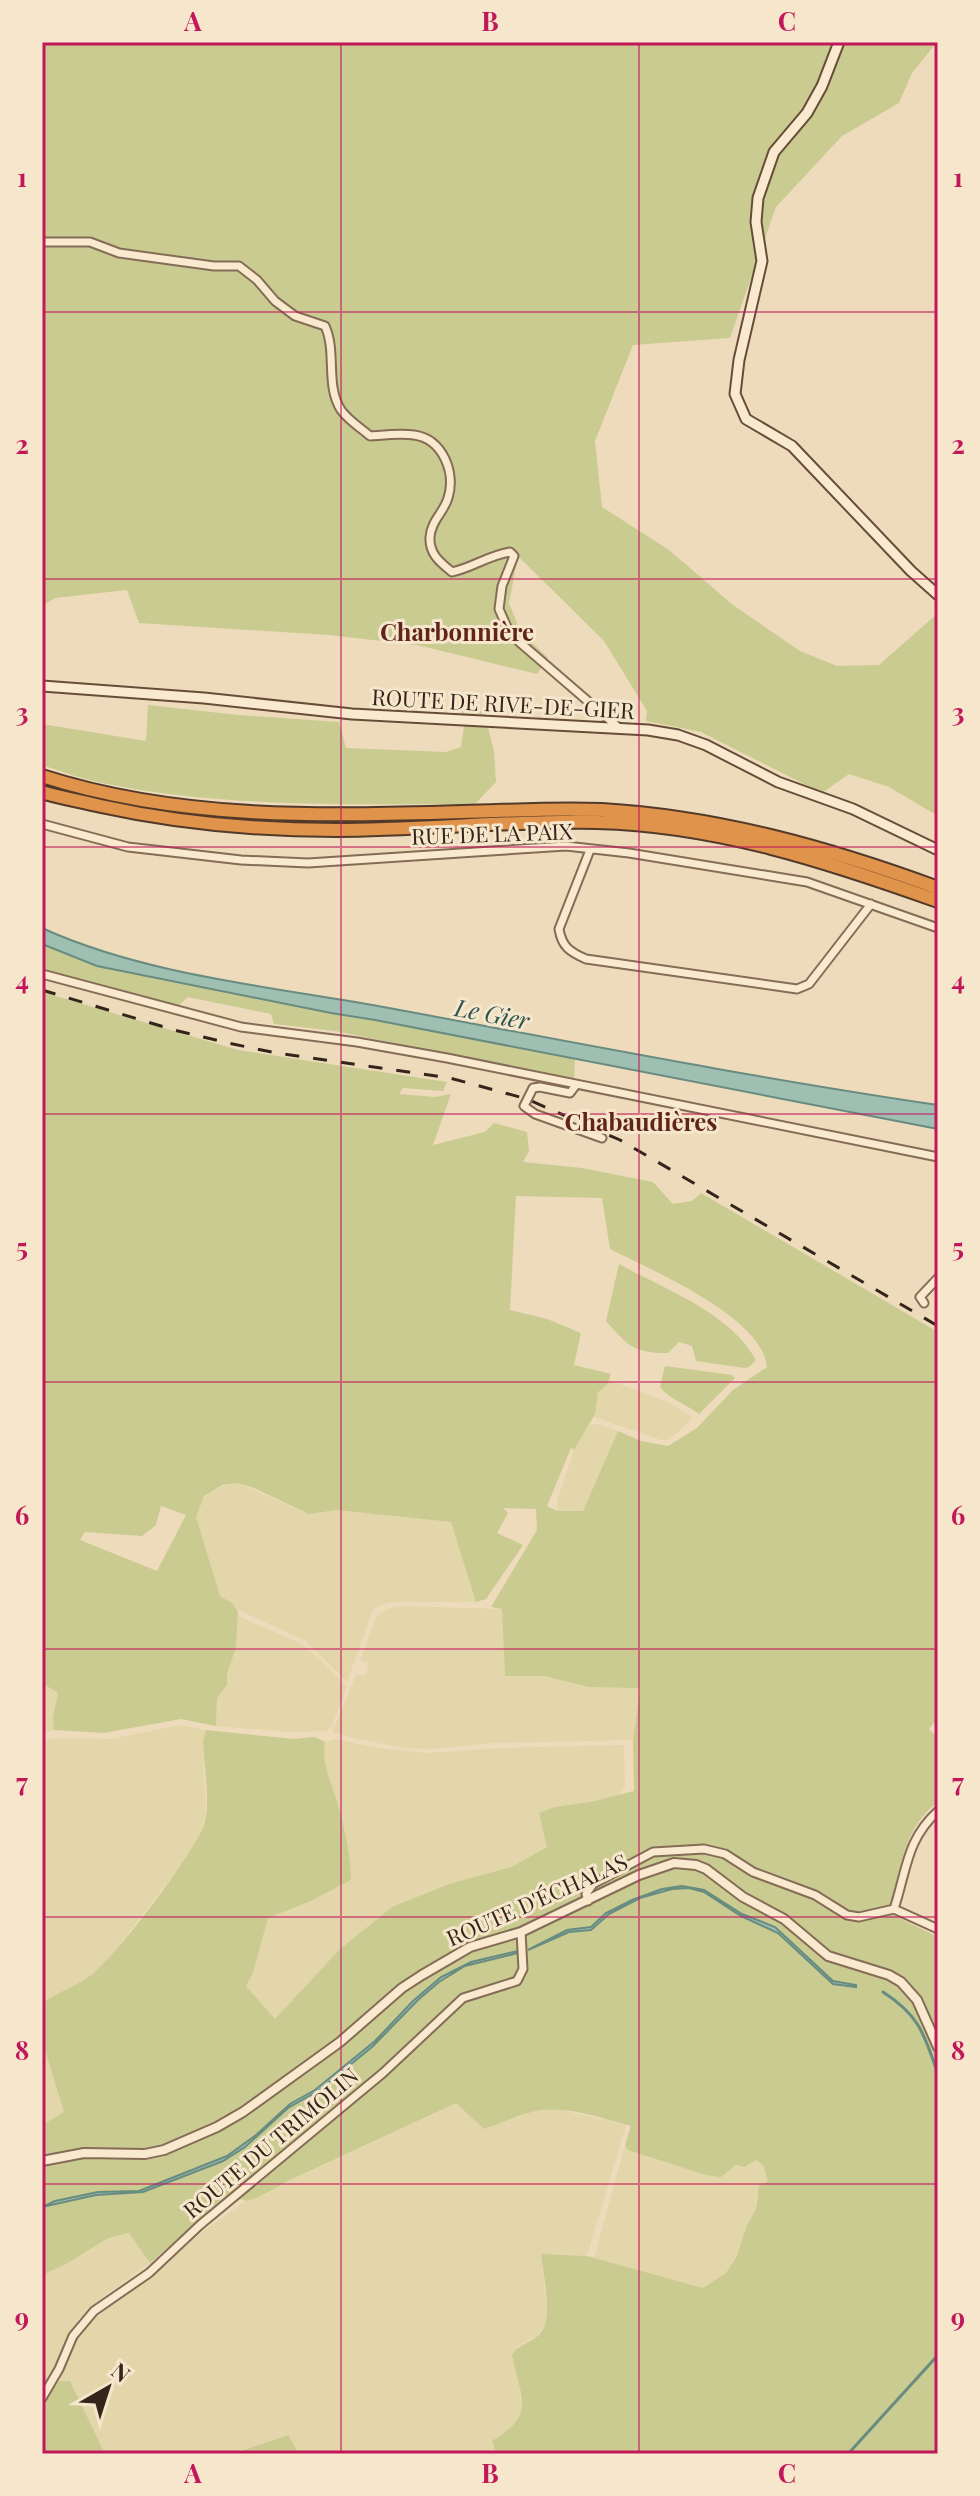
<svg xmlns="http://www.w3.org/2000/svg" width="980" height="2496" font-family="'Playfair Display',serif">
	<rect width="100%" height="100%" fill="#eedbbc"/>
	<!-- farmland -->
	<path fill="#e3d6aa" d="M609,1380L670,1403L693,1418L669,1440H661L594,1417L598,1391L607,1385Z
		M597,1424L618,1431L583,1511H557V1501L574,1450L589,1425Z
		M238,1483L309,1514L337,1510L452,1522L476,1602H391L378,1606L373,1610L347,1682L304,1640L236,1609L232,1603L220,1596L196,1517L200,1503L211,1489Z
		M401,1606L502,1609L505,1676H544L588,1687H640L633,1740L492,1743L432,1749L404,1748L357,1739L332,1732L356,1675H366L369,1663L360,1661L376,1617L387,1609Z
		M238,1616L302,1644L321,1660L347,1687L332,1726L326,1731L291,1732L216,1726L217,1698L227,1685V1673L236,1648Z
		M42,1683L58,1693L53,1717L54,1730L42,1733Z
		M180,1725L206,1730L203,1741L206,1817L197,1840L182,1864L112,1954L92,1975L42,2003V1741L60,1738L111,1739Z
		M335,1739L378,1748L426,1753L501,1748L624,1745L625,1785L619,1795L539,1813L547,1846L511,1867L449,1884L392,1907L339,1950L275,2019L246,1986L253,1973L268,1918L311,1901L351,1880L338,1802L323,1761L325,1742Z
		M42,2040L64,2112L42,2125Z
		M456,2103L484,2129L532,2112L557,2109L626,2125L587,2256L541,2254L547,2305L546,2322L537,2336L517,2347L522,2414L516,2425L492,2441L496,2454H299L287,2435L230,2454H105L70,2381H59L76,2339L94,2316L168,2263L203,2231L246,2201Z
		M625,2145L628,2150L744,2167L756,2160L763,2164L768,2182L756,2198V2209L747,2225L736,2258L726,2273L703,2288L594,2258Z
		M130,2233L150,2263L104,2296L77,2321L42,2390V2275L68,2263L108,2238Z"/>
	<!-- green -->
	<path fill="#c9cb91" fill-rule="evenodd" d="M42,42H937L912,73L899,103L842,136L776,207L730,338L633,345L595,441L602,507L669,550L733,605L800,651L837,666L879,665L938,613V816L889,787L849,774L822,793L701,732L646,721L647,711L604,641L518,556L509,603L520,631L548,658L537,674L417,645L329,635L139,623L127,590L55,598L42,606Z
		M148,705L238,715L339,722L346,748L446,752L461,747L464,727L461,707L484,712L494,751L496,782L475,804C352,804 229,808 107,784C85,780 63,772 42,765V724L146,741Z
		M42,944L96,966L152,978L575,1058L574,1080L335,1031L274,1024L271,1014L188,997L177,1007L42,971Z
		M42,992L238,1050L447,1082L443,1091L403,1088L399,1094L435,1097L451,1094L433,1145L485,1132L494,1123L527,1132L529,1151L523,1162L582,1168L653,1182L673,1204L692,1201L701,1193L938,1332V1718L929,1729L938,1738V1802C904,1827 900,1868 892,1907L895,1916L938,1937V2454H496L492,2441C536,2415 521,2399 512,2355C519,2343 534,2343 542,2331C553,2315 543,2273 541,2254L587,2256L703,2288L726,2273L736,2258L747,2225L756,2209L759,2186L768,2181L763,2165L756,2160L744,2167L736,2165L721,2177L706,2175L628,2150L625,2145L631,2126C599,2118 565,2104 532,2112C515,2116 500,2124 484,2129L456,2103L288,2181L257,2198L246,2201L228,2195L150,2263L129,2233L108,2238L68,2263L42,2275V2168L56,2161H72L70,2150L42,2157V2125L64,2112L42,2040V2003C57,1993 75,1986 90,1976C115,1958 197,1850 205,1822C210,1800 204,1764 203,1741L206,1730L293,1739L315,1737L325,1742C322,1765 329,1776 336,1798C342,1816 352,1861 351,1880L311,1901L268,1918L253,1973L246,1986L275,2019L339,1950L392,1907L449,1884L511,1867L547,1847L539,1813L555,1807L590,1802L634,1791L633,1742L640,1688L588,1687L544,1676H505L502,1609L491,1607L537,1530L536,1509L503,1508L508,1513L497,1533L523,1545L486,1599L476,1602L451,1522L337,1510L309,1514L254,1488L238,1483L222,1485L204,1496L196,1517L220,1596L232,1603L238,1612L236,1648L227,1673V1685L217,1698L216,1726L181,1719L104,1733L54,1730L53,1717L58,1693L42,1683ZM516,1196L602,1198L610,1249C651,1270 763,1317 767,1367L733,1390L697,1428L668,1446L641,1441L618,1431L583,1511H557L547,1506L571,1448L574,1450L595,1414L598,1392L607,1385L611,1374L574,1365L581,1333L547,1319L510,1310ZM161,1506L186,1515L157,1571L80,1540L85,1532L142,1536L156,1525Z
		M619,1264C666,1290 729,1312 756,1360L749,1367L744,1368L696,1361L692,1346L679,1342L668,1353C633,1353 628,1346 606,1321Z
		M665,1366L732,1375L735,1378L699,1414C686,1404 669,1399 660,1387Z
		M59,2381H70L105,2454H42V2406Z
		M288,2435L299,2454H230L235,2453Z"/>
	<!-- water -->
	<path fill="#a0bfb3" stroke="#688c80" stroke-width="2" d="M42,928C147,976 276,987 389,1008C572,1042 754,1078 938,1105V1129L375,1020L331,1013L97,966L42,944Z
		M682,1886L704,1890L742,1914L775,1927L833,1981L856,1985V1987L833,1984L778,1933L741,1916L704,1892L689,1888L672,1889L640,1898L609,1914L591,1930L569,1932L528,1950L567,1930L591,1927L606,1913L632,1900L662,1889Z
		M522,1950V1952L465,1966L439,1982L419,1999L372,2047L318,2091L288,2108L245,2147L223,2161L143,2192L96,2195L42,2207L55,2201L98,2192L139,2191L227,2156L256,2135L290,2104L315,2090L375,2041L413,2001L441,1977L471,1962Z"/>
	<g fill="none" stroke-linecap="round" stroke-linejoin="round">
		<!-- stream -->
		<path stroke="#688c80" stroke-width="3" d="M883,1992C920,2016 924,2034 938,2074
			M848,2454L938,2355"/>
		<defs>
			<path id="minor" d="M42,242H90L119,253L214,266H239L257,280L275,301L295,316L325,326C337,352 325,385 341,410C349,421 361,428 370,436C384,435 400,433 414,435C443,439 456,473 448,498C444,512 431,521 430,537C429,554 440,562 452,572C474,567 487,556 510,552L514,556L502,586L499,609L510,634L619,728
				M42,824L128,847L241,860L308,863L566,846L629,853L807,882L938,928
				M590,850L559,929C562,947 570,952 586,959L797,989L809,984L871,904
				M42,974L241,1027L357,1042L447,1058L938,1157
				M576,1085L570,1093L540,1087L533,1088L524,1106L535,1114L602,1138
				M924,1303L920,1297L938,1278
				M588,1901L586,1894L593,1884L653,1852L704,1849L725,1854L753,1872L815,1895L847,1915L859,1917L894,1909C907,1870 906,1840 938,1811
				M894,1909L938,1929
				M42,2398L59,2369L73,2336L94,2311L149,2273L200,2225L383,2073L463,1998L517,1981L523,1969L521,1932"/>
			<path id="tertiary" d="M42,2161L84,2153L145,2154L164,2150L217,2127L243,2112L340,2042L402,1988L422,1975L470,1947L521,1932L639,1875L674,1863L696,1865L706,1869L743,1897L784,1919L828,1956L889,1975L901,1982L917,2000L938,2047"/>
			<path id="secondary" d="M839,42L822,86L807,113L774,152L758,198L756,222L762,261L739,360L735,394L746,419L792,446L911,571L938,595
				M42,686L204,698L352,714L648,730L678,735L706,745L778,782L853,809L938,850"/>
			<path id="motorway" d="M42,776C179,820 321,816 463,812C509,811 556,808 602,810C719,817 829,848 938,888
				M42,792C61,798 81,801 101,806C178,823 257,830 336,830C423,830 510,820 597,822C716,825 826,861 938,901"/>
		</defs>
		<!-- minor casing -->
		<use href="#minor" stroke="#856c56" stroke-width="11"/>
		<!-- tertiary casing -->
		<use href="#tertiary" stroke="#856c56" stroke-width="12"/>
		<!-- secondary casing -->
		<use href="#secondary" stroke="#674d39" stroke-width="13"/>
		<!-- motorway casing -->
		<use href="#motorway" stroke="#523a2b" stroke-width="16"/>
		<!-- minor -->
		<use href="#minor" stroke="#f9e9cf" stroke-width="7"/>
		<!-- tertiary -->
		<use href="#tertiary" stroke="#f9e9cf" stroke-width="8"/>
		<!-- secondary -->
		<use href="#secondary" stroke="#f9e9cf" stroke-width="9"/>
		<!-- motorway -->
		<use href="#motorway" stroke="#e0934a" stroke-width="12"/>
		<!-- rail -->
		<path stroke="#34251b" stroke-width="3" stroke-dasharray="14 14" stroke-linecap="butt" d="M42,990L174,1030L228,1043L276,1053L450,1078L527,1099L620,1140L938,1326"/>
	</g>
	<!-- grid -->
	<path fill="none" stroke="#c2185b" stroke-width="2" stroke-opacity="0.55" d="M341,42V2454M639,42V2454M42,312H938M42,579H938M42,847H938M42,1114H938M42,1382H938M42,1649H938M42,1917H938M42,2184H938"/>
	<g text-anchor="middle" stroke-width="6" stroke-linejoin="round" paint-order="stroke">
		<!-- street labels -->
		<g font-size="22" fill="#34251b" stroke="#f5e6cc">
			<text transform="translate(503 704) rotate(3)" y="8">ROUTE DE RIVE-DE-GIER</text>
			<text transform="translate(492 834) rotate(-2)" y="8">RUE DE LA PAIX</text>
			<text transform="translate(537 1900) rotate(-24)" y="8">ROUTE D'ÉCHALAS</text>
			<text transform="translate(271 2143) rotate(-40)" y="8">ROUTE DU TRIMOLIN</text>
		</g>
		<!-- neighbourhood labels -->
		<g font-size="24" font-weight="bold" fill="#61241a" stroke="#f5e6cc">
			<text x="457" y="641">Charbonnière</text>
			<text x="641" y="1131">Chabaudières</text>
		</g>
		<!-- water labels -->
		<g font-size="24" font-style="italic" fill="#2a544e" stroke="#f5e6cc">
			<text transform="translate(492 1015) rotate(11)" y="8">Le Gier</text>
		</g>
	</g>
	<!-- border -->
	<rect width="980" height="2496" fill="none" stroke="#f5e6cc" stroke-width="88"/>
	<!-- north arrow -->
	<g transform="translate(108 2388) rotate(39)" stroke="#f5e6cc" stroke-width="6" paint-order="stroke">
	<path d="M0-6L14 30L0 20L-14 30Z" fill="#34251b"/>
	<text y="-12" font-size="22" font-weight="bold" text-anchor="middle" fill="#34251b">N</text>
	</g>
	<rect x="44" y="44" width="892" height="2408" fill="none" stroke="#c2185b" stroke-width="3"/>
	<g font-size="26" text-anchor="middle" font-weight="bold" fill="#c2185b">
		<text x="193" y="31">A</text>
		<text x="490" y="31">B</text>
		<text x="787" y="31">C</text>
		<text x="22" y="187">1</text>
		<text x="958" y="187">1</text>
		<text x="22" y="454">2</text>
		<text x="958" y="454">2</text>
		<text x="22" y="722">3</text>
		<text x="958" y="722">3</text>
		<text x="22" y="990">4</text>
		<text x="958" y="990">4</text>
		<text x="22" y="1257">5</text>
		<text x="958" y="1257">5</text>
		<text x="22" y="1525">6</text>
		<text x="958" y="1525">6</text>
		<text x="22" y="1792">7</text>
		<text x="958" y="1792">7</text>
		<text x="22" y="2060">8</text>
		<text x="958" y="2060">8</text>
		<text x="22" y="2327">9</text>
		<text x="958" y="2327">9</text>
		<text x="193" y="2483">A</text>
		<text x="490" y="2483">B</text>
		<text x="787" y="2483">C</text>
	</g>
</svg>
